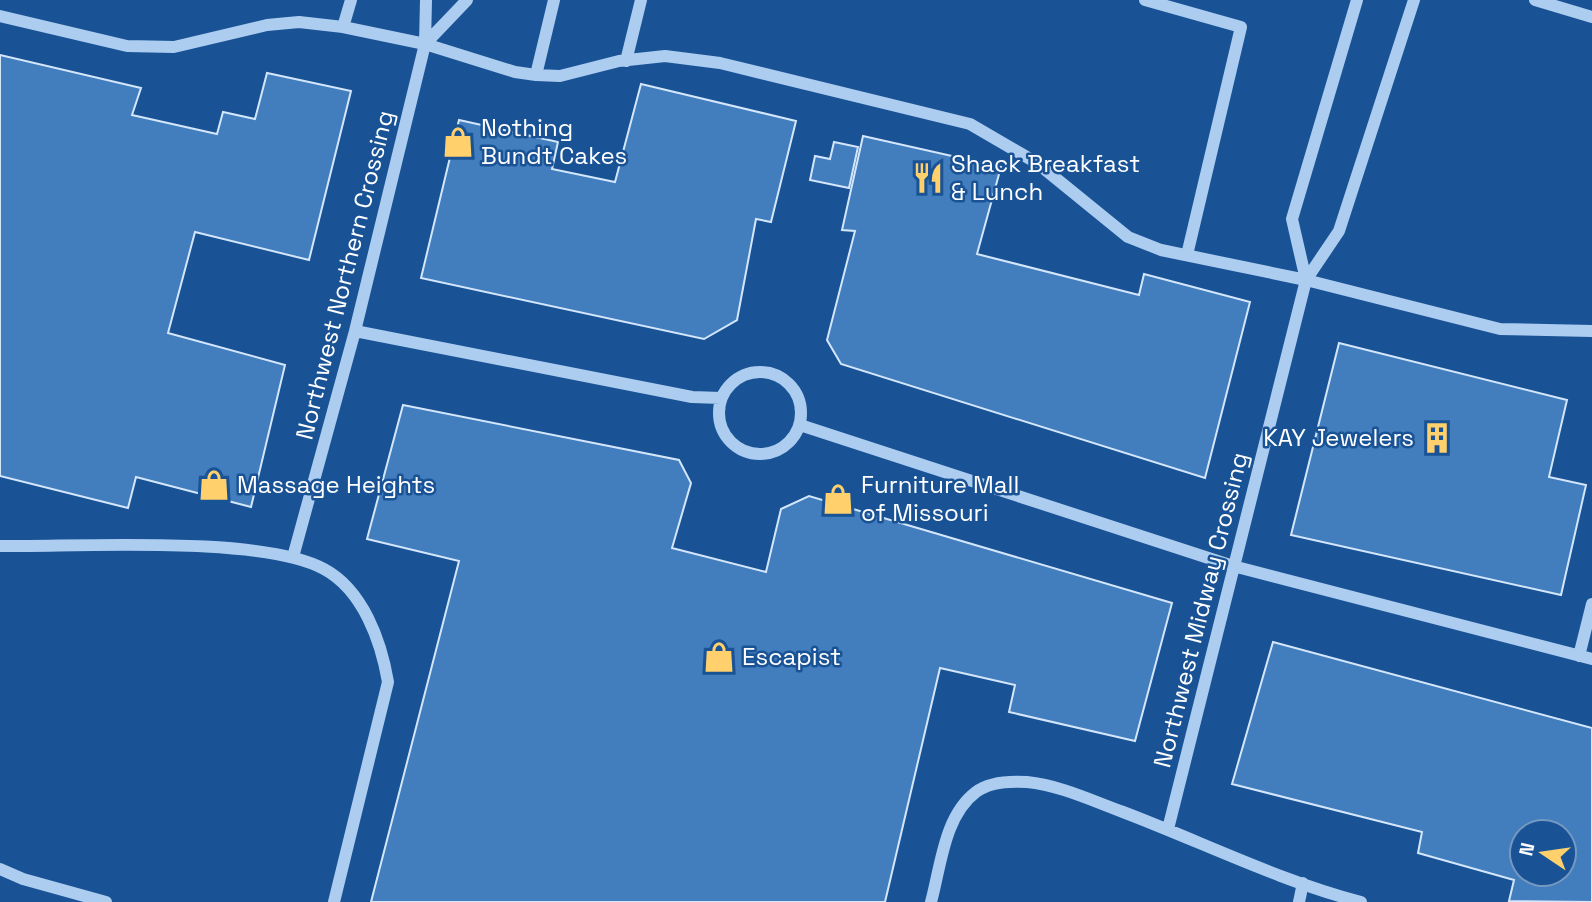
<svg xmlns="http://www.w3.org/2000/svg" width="1592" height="902" font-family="'Space Grotesk',sans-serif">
	<rect width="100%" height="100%" fill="#195396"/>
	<!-- building -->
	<path fill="#427dbd" stroke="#d3e6fb" stroke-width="2" fill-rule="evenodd" d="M0,55L141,88L132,115L217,134L223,112L255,119L267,73L351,91L309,260L195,232L168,333L285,365L251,507L136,477L128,508L0,476Z
		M641,84L796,121L771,222L756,219L737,320L704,339L421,278L459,120L558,142L552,169L615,182Z
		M863,136L1001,167L977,254L1139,295L1144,274L1250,302L1205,478L841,364L827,340L855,231L842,230Z
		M834,142L858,147L849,188L810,180L815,156L830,159Z
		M1339,343L1567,400L1549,477L1586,485L1561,595L1291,535Z
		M403,405L679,460L691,483L672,548L766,572L781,509L809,496L1172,603L1135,741L1009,712L1015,685L940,668L885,902H371L459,561L367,539Z
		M1273,642L1592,728V902L1509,901L1514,880L1418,853L1422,832L1232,784ZM1522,832H1564V874H1522Z"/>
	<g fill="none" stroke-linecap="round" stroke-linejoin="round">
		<!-- minor -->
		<path stroke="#accdf0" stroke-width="12" d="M1145,0L1241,27L1187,255
			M1535,0L1592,17
			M0,16L127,46L174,47L267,25L299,22L343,27L425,44L515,72L536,75L560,76L619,61L665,56L720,63L970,124L1037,163L1128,237L1161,250L1306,280L1500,329L1592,331
			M343,27L351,0
			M425,44L467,0
			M626,61L641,0
			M536,75L554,0
			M1306,280L1292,219L1357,0
			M355,331L692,397L721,398
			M719 413a41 41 0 1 1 82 0a41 41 0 1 1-82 0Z
			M800,425L1233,566L1592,659
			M0,546C76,547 262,535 324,569C363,590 381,641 388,682L334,902
			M293,557L355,331L425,44L426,0
			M1579,656L1592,604
			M1168,829L1306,280L1339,231L1414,0
			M0,869L23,879L106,902
			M931,902C941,866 944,816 976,792C989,782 1011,781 1027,782C1059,785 1093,801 1123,812C1202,842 1280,881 1361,902
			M1299,902L1303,883"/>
	</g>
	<!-- icons -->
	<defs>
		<symbol id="shop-bare" viewBox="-9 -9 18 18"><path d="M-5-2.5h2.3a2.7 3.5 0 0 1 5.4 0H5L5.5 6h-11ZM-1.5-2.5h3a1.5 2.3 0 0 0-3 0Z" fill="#ffd06b" stroke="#195396" stroke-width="2.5" paint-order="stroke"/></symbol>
		<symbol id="restaurant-bare" viewBox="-9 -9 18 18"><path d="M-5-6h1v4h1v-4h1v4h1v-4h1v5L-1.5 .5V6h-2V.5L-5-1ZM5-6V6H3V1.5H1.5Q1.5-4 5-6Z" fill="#ffd06b" stroke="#195396" stroke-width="2.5" paint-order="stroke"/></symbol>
		<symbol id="building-bare" viewBox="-9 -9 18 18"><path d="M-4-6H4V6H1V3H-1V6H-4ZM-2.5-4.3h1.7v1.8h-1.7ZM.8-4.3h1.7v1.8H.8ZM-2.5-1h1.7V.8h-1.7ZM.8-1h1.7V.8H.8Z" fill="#ffd06b" stroke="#195396" stroke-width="2.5" paint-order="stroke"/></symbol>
	</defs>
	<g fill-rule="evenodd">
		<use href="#shop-bare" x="436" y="120" width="44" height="44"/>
		<use href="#restaurant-bare" x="906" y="156" width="44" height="44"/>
		<use href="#building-bare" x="1415" y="416" width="44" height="44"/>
		<use href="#shop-bare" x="192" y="463" width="44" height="44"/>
		<use href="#shop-bare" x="816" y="477" width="44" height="44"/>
		<use href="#shop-bare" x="697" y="635" width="44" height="44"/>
	</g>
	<g text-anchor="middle" stroke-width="5" stroke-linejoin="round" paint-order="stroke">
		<!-- poi labels -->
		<g font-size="24" fill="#fff" stroke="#195396" text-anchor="start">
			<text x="481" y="136">Nothing<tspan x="481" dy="28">Bundt Cakes</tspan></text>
			<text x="951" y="172">Shack Breakfast<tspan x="951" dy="28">&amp; Lunch</tspan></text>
			<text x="1414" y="446" text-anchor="end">KAY Jewelers</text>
			<text x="237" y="493">Massage Heights</text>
			<text x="861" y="493">Furniture Mall<tspan x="861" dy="28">of Missouri</tspan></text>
			<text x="742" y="665">Escapist</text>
		</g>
		<!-- street labels -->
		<g font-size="24" fill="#fff" stroke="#195396">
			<text transform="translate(345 275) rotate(-76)" y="8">Northwest Northern Crossing</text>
			<text transform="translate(1201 610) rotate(-76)" y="8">Northwest Midway Crossing</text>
		</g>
	</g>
	<!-- north arrow -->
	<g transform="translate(1543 853) rotate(283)"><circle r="33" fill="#195396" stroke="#7598c0" stroke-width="2"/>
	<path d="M0-5L12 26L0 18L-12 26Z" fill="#ffd06b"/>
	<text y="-10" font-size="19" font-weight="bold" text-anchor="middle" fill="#ffffff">N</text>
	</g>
</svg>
